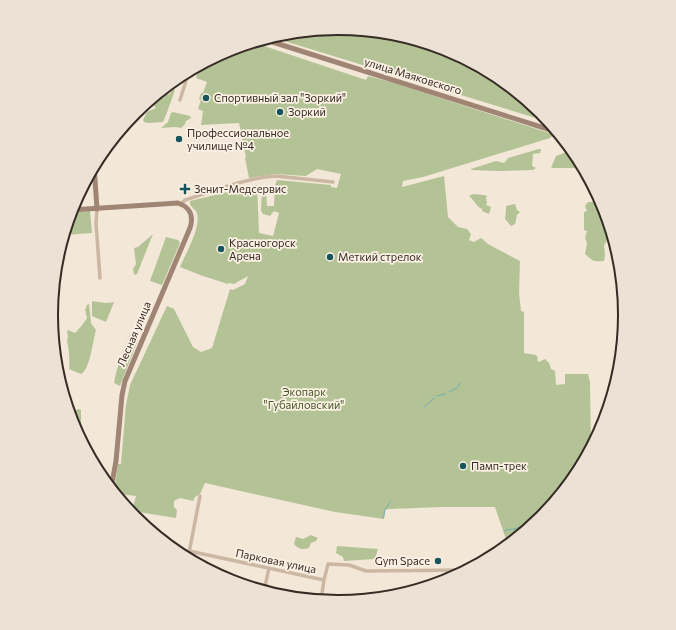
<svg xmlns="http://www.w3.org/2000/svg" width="676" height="630" font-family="Commissioner,sans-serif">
	<rect width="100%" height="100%" fill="#f3e7d8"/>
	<!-- green -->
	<path fill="#b3c396" d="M338,28L394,34L448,50L498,76L541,112L549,122L271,37L282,33Z
		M258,44L366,80L368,76L394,83L552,134L553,135L550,138L423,177L403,181L402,187L444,176L448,217L458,227L467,229L471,234L469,240L474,242L481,238L488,244L520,261L519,293L521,311L524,312V353L536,355L538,358L537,360L539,362L545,359L549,363L551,369L555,371L556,385L565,384V374H588L590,382L591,447L589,451L587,452V455L576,475L541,518L524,532L506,539L495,507H444L388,509L385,510L384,519L335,512L205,483L200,494L195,497L193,501L180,498L174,501V507L177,510L176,518L132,511L136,496L119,494L118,498L114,492L118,464H121L126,405L130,385L167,306L174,309L193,347L201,352L212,348L230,289L233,290L245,284L248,276L234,284L229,283L228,284L200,275L180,267C186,253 203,224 196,211C194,209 191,207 190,204V201L257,185L259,233L273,236L279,213L274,211L270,216L263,214L261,211L262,192L264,191H266L267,206H274L275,185L277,180L331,185V187L337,188L341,174L317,169L306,176L275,174L249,178L245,158L246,157L239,123L201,125L203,111L198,109L201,100L199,99L201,93H203L207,82L196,78L200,65L228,50L236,47L242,49Z
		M170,88L168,96L173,89L175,90L166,115L163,122L148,123L144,122L143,120L147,112L156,108L152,104C157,95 160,91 170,88Z
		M173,112L190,116L191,118L186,121L185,124L181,128C174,126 168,128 161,128L168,122L171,113Z
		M539,149H541L540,153L533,154L532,166L536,168L533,170L500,171L471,170V169L496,161L504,163L508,158Z
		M572,150L583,168H551L556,156Z
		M473,194L484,195L487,196L486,198L487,203L486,205L491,207L489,214L482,211V209C476,206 475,201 469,196Z
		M588,202H602C603,209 602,214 604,220L603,225L607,240L604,246L605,254L604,261C593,262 593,261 585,254L587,243L585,238L587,231L584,230V212L587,211L585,206Z
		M515,204L517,210L520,212L517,215L515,224L511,226L505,219L506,210V206Z
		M90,211L92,233L64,235L71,212Z
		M153,234L137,274L135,275L134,274L133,269L136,264L134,248L138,247Z
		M166,237L178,240L180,243L162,285L150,281Z
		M92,301L106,303L114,302L106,322L92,316Z
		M89,304L91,323L96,330C93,340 90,370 81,374L69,369C70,365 69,345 67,342L68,336L67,332L68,330L75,333C80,328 83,324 87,318L85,310L87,305Z
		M130,335L137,337L138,340L120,386L114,383C117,366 123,351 130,335Z
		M78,409L81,410V439L72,422L73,412Z
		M311,535L318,538L316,541L311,543L309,548C302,550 298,549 294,544L296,537L303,539Z
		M337,546L378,549L375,559L344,561L343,557L336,553Z"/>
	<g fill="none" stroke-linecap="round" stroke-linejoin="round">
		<!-- stream -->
		<path stroke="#74aeb3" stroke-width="1" d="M449,392L457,388L460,383
			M437,396L445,394
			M424,407L434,398
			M384,515L385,510L391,501
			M383,518L384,516
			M504,531C508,529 513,530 517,528C523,526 523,523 532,522"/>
		<!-- street -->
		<path stroke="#ccb7a3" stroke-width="3.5" d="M180,100L189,71
			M181,204L185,200C215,191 245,178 276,176L333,182
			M97,209L96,223L100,278
			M189,551L324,580L328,564L349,565L366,571L467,570
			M188,558L200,496
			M264,591L269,568
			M321,600L324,580"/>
		<!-- secondary -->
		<path stroke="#a08574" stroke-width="5" d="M263,39L557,132
			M94,165L97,209
			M71,210L178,203C190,207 194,216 190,228L125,381L122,395L116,461L111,489"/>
	</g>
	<!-- markers -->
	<g fill="#18545b" stroke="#fbf1e4" stroke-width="1.5">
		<circle cx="206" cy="98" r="4"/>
		<circle cx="280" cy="112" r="4"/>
		<circle cx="179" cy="139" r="4"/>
		<path d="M183 183h4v4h4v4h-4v4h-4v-4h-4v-4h4z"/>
		<circle cx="221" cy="249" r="4"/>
		<circle cx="330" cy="257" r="4"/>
		<circle cx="463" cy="466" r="4"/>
		<circle cx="438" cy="561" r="4"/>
	</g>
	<g text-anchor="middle" stroke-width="3.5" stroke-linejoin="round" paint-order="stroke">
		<!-- street labels -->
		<g font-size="11" fill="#362b25" stroke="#fbf1e4">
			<text transform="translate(413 76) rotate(17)" y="4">улица Маяковского</text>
			<text transform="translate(134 334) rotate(-67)" y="4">Лесная улица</text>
			<text transform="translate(276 561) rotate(12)" y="4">Парковая улица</text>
		</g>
		<!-- poi labels -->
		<g font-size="11" fill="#362b25" stroke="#fbf1e4" text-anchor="start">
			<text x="214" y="102">Спортивный зал "Зоркий"</text>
			<text x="288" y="116">Зоркий</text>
			<text x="187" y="137">Профессиональное<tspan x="187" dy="13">училище №4</tspan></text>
			<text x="194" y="193">Зенит-Медсервис</text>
			<text x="229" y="247">Красногорск<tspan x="229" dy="13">Арена</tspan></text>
			<text x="338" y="261">Меткий стрелок</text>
			<text x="471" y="470">Памп-трек</text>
			<text x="430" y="565" text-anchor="end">Gym Space</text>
		</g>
		<!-- park labels -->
		<g font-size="11" fill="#445727" stroke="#fbf1e4">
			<text x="304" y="396">Экопарк<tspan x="304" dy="13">"Губайловский"</tspan></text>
		</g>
	</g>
	<!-- crop -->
	<path d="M0 0H676V630H0ZM58 315a280 280 0 1 1 560 0a280 280 0 1 1-560 0Z" fill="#ebe1d5" fill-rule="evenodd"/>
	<path fill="none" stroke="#362b25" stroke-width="2" d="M58 315a280 280 0 1 1 560 0a280 280 0 1 1-560 0Z"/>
</svg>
